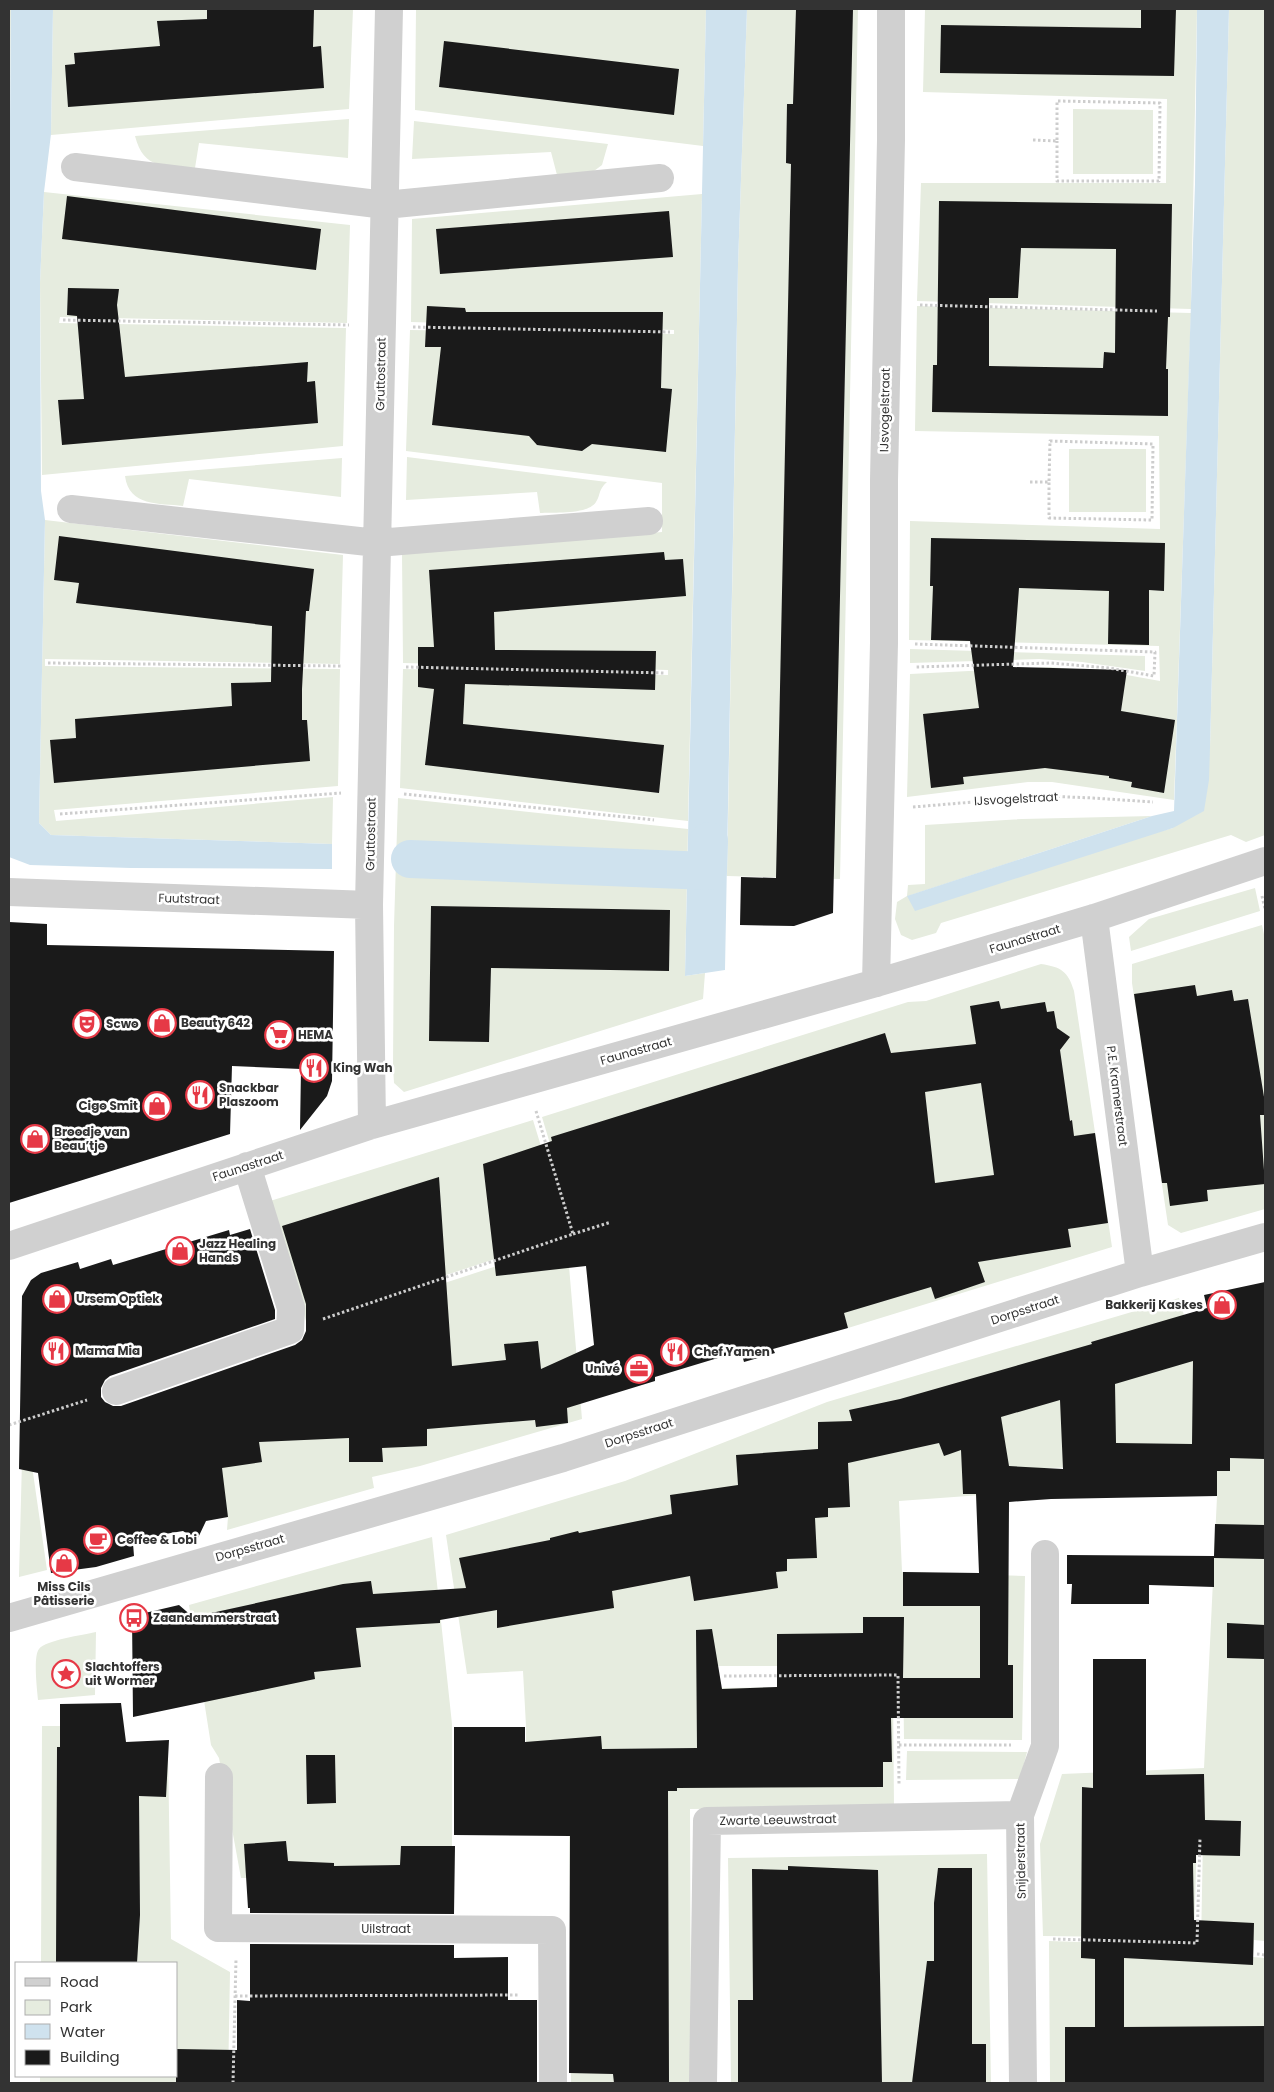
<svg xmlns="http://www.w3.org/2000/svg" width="1274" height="2092" font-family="Poppins,sans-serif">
	<rect width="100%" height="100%" fill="#fff"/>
	<!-- green -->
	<path fill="#e6ecdf" d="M9,9H11L9,231Z
		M53,9H353L349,109L51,135Z
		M416,9H706L703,146L415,110Z
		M747,9H858L840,879L727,876L738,265Z
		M925,9H1197L1191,309L917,301L921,183H1166L1167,99L923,92Z
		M1229,9H1265V835L1246,842L1231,835L941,923L936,933L912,940L901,935L895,919L897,902L907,896L908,885L925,884V825L1022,819L1152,816L908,896L1173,828L1210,748Z
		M1073,109L1153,110V174H1073Z
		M349,119L348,158L199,143L195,168C165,165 144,171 135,136Z
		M414,121L608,144L602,165L594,171L557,175L551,152L412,159Z
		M44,192L350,225L347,323L60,317L59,323L346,328L343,446L42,475L40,283Z
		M702,194L688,821L400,788L403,669L668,675V670L403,663L402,554L662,532V483L406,451L410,330L674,334V330L411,322L412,219Z
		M917,306L1191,313L1174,800L1052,782H1028L907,797L910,674L1050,667L1110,672L1160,681L1159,646L909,640L910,521L1160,529L1159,436L915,431Z
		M1069,449H1146V512H1069Z
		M407,457L607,482C598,490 601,494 596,502C588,515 553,512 540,513L537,492L406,500Z
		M342,458L341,497L189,479L183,506C159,503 129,507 125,476Z
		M45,520L343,555L340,664L45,659V666L340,669L338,786L54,810L56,821L333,797L332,844L51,835L39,823Z
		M910,649L1145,656V671L1082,662L1039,659L910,663Z
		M398,798L688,829L685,976L705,973L703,999L404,1092L394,1083L393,1066L394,926Z
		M1255,888L1260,911L1131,951L1129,937L1149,919Z
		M1262,925L1265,939V1209L1181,1233L1168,1225L1132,983V964Z
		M1041,964C1061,967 1068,971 1074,991L1112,1247L848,1328L803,1168L578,1238L542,1117L908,1002L926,1001Z
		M533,1120L568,1235L306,1321L270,1201Z
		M567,1243L582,1419L420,1466L372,1477L374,1488L227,1530L228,1517L190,1438L304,1342L307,1328Z
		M1179,1298L1210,1405L1209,1465L995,1469V1494L899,1501L902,1572L1025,1576L1022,1740L904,1739L903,1666H717L718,1688L893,1686L894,1807L690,1809L691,2083H571L569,1795L526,1792V1726L523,1671L467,1674L446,1535L625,1481L827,1402Z
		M1217,1441L1265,1442V1941L1254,1940L1253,1957L1265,1958V2083H1050L1049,1941L1201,1946L1203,1837L1197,1836L1194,1938L1043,1936L1040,1844L1062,1774L1204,1768L1217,1497Z
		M31,1459L47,1570L19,1577L22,1460Z
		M432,1537L452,1724V1879L241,1878L219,1758L211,1745L189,1605Z
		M96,1632L95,1695L38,1700C37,1689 33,1656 39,1649C46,1640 83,1635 96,1632Z
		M42,1726H112L113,1750L168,1751L171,1939L230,1972L228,2083H40V2076H176V1963H41Z
		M907,1751L1027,1752L1020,1779L906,1780Z
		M987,1854L991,2083H731L728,1858Z"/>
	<!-- water -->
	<path fill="#cfe2ee" d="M11,9H53L51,134L44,192L40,283L41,491L45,520L39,823L51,835L332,844V869L131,868L30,865L9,857V230Z
		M706,9H747L738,265L725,970L685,976Z
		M1197,9H1229L1210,748L1209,780L1204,811L1173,828L915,911L907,896L1152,816L1174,811L1195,184Z"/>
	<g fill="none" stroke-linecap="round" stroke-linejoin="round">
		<!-- canal -->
		<path stroke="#cfe2ee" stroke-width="38" d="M410,859L708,871L709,841"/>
	</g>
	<!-- building -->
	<path fill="#1a1a1a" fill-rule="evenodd" d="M207,9H314L313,47L321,46L324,88L68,107L65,65L75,64L74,53L160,46L157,21L207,19Z
		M796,9H853L833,913L794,926L740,925L741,877L776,878L791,164L786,163L787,104H793Z
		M1141,9H1176L1174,76L940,73L941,25L1141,28Z
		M444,41L679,69L674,115L439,87Z
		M67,196L321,229L316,270L62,239Z
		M939,201L1172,204L1170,317H1168L1166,369H1168V416L932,412L933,365H937ZM1021,248L1116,249L1115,353L1104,352L1103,368L989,366V298H1018Z
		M669,211L673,257L440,274L436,229Z
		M68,288L119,289L117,305L125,377L308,362L307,382L315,381L318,423L62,445L58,400L84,399L77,316L67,315Z
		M427,306L465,308L466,312H663L661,388L672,389L666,452L592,444L582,451L537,445L529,436L432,425L441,347H425Z
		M59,536L314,569L309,611H306L302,689V720H307L310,761L54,783L50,740L76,738L75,719L232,706L231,683L271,682L272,626L76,603L79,583L54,580Z
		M931,538L1165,543L1164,591L1149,590V645L1108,644L1109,591L1019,588L1013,667L1127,670L1121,711L1175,720L1164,793L1131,787L1132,782L1109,778V776L1045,768L963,777L964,784L931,788L923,714L979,708L970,641L931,640L933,586H930Z
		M664,552L665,560L683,559L686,596L494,612L495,650L656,651L655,690L465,684L463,724L664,745L659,793L425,765L434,689L418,687V647H434L429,570Z
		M431,906L670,910L669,971L491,968L489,1042L429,1041Z
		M9,922L47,924V945L334,951L332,1081L327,1096L300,1130L301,1069L232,1066L230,1134L9,1203Z
		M1195,985L1197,996L1232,990L1234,1001L1248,999L1265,1103V1115H1260L1265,1184L1207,1190L1208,1201L1170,1206L1167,1183H1162L1134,994Z
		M999,1001L1001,1009L1045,1002L1047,1012L1054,1011L1057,1028L1070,1037L1060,1050L1070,1121L1072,1120L1074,1136L1095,1133L1108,1223L1068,1229L1071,1247L978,1262L985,1282L935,1299L931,1287L844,1313L848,1328L773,1349L775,1353L744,1362L741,1351L655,1377V1381L567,1408L568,1423L536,1427L535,1420L427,1429V1446L382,1448L383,1462H349V1438L259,1442L262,1462L222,1468L228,1517L206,1521L197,1540L183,1531L165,1534L133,1543L134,1556L96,1567L51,1573L38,1473L19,1469L22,1296L31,1280L41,1273L78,1262L80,1269L111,1259L113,1265L229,1230L230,1235L250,1229L275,1310V1319L110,1376L105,1380L101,1388V1397L105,1402L113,1406H121L295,1345L302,1340L306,1331V1304L282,1226L439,1177L452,1366L506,1360L504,1344L538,1341L541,1369L594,1345L586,1266L496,1276L483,1164L552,1141L551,1137L885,1033L891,1053L976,1044L970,1006ZM981,1083L994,1175L935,1183L925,1092Z
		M1265,1282V1459L1230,1458V1471H1217V1496L1051,1499L1009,1502L1008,1665H1013V1718H891L892,1762H883V1787L677,1788V1791H668L669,2083H614L613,2074L569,2073L570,1836L454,1835V1727H525V1742L601,1736L602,1749L697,1748L696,1630L712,1629L722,1689L777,1687V1634L863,1633V1617H904L903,1678H980V1606H903V1572L979,1573L976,1494H963L961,1450L944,1456L939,1443L848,1463L850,1507L828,1508V1517L815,1518L817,1558L787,1559V1571L776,1572L778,1588L694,1601L690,1576L612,1591L614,1608L497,1628V1610L440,1620V1623L356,1628L361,1667L314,1672L315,1679L133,1717L132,1616L179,1605L193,1617L343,1584L371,1581L373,1594L466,1588L459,1558L550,1540V1538L578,1531L579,1533L672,1514L670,1495L738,1485L736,1455L818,1449V1422L852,1421L849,1410L900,1399L1092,1344L1091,1342L1207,1308L1204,1295ZM1193,1361L1192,1444L1116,1443L1115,1384ZM1060,1400L1063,1469L1009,1466L1001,1417Z
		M1215,1524L1265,1525V1559L1214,1558V1587L1149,1585V1604H1071L1072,1584H1067V1555L1214,1556Z
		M1227,1623L1265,1625L1264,1659L1227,1658Z
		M1093,1659H1146V1775L1204,1774L1205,1820L1241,1821L1240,1856L1196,1855V1863H1193L1194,1920L1254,1923L1253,1965L1124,1958V2027L1265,2026V2083H1065V2027H1095V1959L1081,1958L1082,1787L1093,1788Z
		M121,1703L126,1742L169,1740L166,1797L139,1796L140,1915L137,1963H56L57,1747H60V1704Z
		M306,1755H335L336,1803L307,1804Z
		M286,1841L288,1861L334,1863V1866L400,1865L401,1846H455L454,1914L250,1913V1908H248L244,1844Z
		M788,1866L878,1870L882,2083H738V2000H753L752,1869L788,1870Z
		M938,1868H972V2044H986V2083H912L927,1961H934V1903Z
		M250,1944L454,1945V1958L508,1957V2000H537V2083H176V2049L237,2050V2000L250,2001Z"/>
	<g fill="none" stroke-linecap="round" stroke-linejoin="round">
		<!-- path -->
		<path stroke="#cdcdcd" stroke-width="3" stroke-dasharray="2.5 2.5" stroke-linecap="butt" d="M1033,140L1057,141V101L1160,103L1159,181H1057V141
			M920,305L1157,311
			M63,320L349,325
			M413,327L670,332
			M1030,482H1049L1050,441L1153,444L1152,520L1049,518V482
			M915,644L1155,652L1154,676L1109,668L1051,663L916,667
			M48,663L342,666
			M406,667L665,673
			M404,794L654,820
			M913,807L1046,796L1093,798L1153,802
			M60,814L341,793
			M1262,896L1265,909
			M573,1234L611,1222
			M323,1319L573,1234L536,1111
			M9,1425L87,1400
			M724,1676L898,1675L899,1785
			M899,1745H1011
			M1053,1939L1197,1943L1200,1838
			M1257,1954L1265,1955
			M235,1996L520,1995
			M233,2083L236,1959"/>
		<!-- minor -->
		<path stroke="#d0d0d0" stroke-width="28" d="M75,167L385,205L660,178
			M71,509L377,543L649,521
			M9,892L369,905
			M1094,918L1140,1273
			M876,983L884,643V480L891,140V9
			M372,1125L369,905L389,9
			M9,1246L372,1125L876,983L1094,918L1265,861
			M116,1391L290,1330L291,1308L247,1166
			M9,1618L563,1458L1140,1273L1265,1237
			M219,1777L218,1928L552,1930L553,2083
			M703,2083L707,1821L1020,1815
			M1023,2083L1020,1815L1045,1746V1554"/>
	</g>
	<!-- icons -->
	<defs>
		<symbol id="shop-ring" viewBox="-11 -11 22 22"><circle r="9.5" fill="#fff" stroke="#e63946" stroke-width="1.5"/><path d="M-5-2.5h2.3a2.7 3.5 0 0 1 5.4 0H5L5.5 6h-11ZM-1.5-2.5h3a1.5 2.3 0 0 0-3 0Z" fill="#e63946"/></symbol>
		<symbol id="theatre-ring" viewBox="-11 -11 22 22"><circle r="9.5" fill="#fff" stroke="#e63946" stroke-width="1.5"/><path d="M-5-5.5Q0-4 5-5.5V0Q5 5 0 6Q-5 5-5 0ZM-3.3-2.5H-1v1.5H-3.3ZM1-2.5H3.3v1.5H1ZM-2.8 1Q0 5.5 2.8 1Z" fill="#e63946"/></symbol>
		<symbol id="supermarket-ring" viewBox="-11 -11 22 22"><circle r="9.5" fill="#fff" stroke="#e63946" stroke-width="1.5"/><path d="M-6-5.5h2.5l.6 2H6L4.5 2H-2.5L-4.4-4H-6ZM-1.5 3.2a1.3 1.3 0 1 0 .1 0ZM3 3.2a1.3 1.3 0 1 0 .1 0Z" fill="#e63946"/></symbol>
		<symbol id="restaurant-ring" viewBox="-11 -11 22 22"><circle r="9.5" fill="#fff" stroke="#e63946" stroke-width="1.5"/><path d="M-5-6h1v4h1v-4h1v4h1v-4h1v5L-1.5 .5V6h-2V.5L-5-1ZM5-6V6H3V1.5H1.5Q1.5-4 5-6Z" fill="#e63946"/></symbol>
		<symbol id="office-ring" viewBox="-11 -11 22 22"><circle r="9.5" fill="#fff" stroke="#e63946" stroke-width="1.5"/><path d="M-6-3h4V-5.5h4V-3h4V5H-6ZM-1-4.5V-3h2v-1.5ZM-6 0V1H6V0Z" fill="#e63946"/></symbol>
		<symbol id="cafe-ring" viewBox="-11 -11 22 22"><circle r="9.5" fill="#fff" stroke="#e63946" stroke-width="1.5"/><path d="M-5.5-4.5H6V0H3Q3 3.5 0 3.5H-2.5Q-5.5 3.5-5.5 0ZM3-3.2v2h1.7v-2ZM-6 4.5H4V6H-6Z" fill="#e63946"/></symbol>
		<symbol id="bus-ring" viewBox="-11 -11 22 22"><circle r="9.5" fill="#fff" stroke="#e63946" stroke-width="1.5"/><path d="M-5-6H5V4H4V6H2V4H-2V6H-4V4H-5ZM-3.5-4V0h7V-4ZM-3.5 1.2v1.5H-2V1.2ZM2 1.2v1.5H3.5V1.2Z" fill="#e63946"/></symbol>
		<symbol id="sight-ring" viewBox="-11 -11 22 22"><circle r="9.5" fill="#fff" stroke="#e63946" stroke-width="1.5"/><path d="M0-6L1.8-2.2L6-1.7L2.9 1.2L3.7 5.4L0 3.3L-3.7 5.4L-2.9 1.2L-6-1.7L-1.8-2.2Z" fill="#e63946"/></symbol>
	</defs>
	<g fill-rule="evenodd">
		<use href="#shop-ring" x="146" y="1007" width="32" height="32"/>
		<use href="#theatre-ring" x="71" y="1008" width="32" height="32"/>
		<use href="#supermarket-ring" x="263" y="1019" width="32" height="32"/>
		<use href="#restaurant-ring" x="298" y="1052" width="32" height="32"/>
		<use href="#restaurant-ring" x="184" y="1079" width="32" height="32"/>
		<use href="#shop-ring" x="141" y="1090" width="32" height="32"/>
		<use href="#shop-ring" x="19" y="1123" width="32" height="32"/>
		<use href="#shop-ring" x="164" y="1235" width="32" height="32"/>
		<use href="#shop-ring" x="41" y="1283" width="32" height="32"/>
		<use href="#shop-ring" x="1206" y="1289" width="32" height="32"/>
		<use href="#restaurant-ring" x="40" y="1335" width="32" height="32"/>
		<use href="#restaurant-ring" x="659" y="1336" width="32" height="32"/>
		<use href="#office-ring" x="623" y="1353" width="32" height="32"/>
		<use href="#cafe-ring" x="82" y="1524" width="32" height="32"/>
		<use href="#shop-ring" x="48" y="1547" width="32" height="32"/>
		<use href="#bus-ring" x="118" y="1602" width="32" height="32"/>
		<use href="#sight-ring" x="50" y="1658" width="32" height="32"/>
	</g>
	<g text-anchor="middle" stroke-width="5" stroke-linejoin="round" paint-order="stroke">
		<!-- street labels -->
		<g font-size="12" fill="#333" stroke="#fff">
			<text transform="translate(381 374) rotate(-89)" y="4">Gruttostraat</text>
			<text transform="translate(885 410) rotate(-89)" y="4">IJsvogelstraat</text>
			<text transform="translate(1016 799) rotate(-3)" y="4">IJsvogelstraat</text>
			<text transform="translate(371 834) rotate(-89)" y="4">Gruttostraat</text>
			<text transform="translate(189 899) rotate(2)" y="4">Fuutstraat</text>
			<text transform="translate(1025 939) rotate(-17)" y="4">Faunastraat</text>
			<text transform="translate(636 1051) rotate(-16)" y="4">Faunastraat</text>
			<text transform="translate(1117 1096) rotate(83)" y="4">P.E. Kramerstraat</text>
			<text transform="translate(248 1166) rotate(-18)" y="4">Faunastraat</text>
			<text transform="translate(1025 1310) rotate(-18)" y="4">Dorpsstraat</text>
			<text transform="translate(639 1433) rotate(-18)" y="4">Dorpsstraat</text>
			<text transform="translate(250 1548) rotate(-16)" y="4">Dorpsstraat</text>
			<text transform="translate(778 1820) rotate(-1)" y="4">Zwarte Leeuwstraat</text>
			<text transform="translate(1021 1861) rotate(-91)" y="4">Snijderstraat</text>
			<text x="386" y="1933">Uilstraat</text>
		</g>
		<!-- poi labels -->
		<g font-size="12" font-weight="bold" fill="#333" stroke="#fff" text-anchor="start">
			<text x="181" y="1027">Beauty 642</text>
			<text x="106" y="1028">Scwo</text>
			<text x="298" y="1039">HEMA</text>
			<text x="333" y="1072">King Wah</text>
			<text x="219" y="1092">Snackbar<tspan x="219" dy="14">Plaszoom</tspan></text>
			<text x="138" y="1110" text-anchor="end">Cigo Smit</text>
			<text x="54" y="1136">Broodje van<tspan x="54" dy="14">Beau’tje</tspan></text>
			<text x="199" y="1248">Jazz Healing<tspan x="199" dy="14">Hands</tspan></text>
			<text x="76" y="1303">Ursem Optiek</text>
			<text x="1203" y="1309" text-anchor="end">Bakkerij Kaskes</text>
			<text x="75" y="1355">Mama Mia</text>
			<text x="694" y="1356">Chef Yamen</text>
			<text x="620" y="1373" text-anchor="end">Univé</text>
			<text x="117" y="1544">Coffee &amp; Lobi</text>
			<text x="64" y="1591" text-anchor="middle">Miss Cils<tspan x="64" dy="14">Pâtisserie</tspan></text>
			<text x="153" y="1622">Zaandammerstraat</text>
			<text x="85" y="1671">Slachtoffers<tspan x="85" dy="14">uit Wormer</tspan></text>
		</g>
	</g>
	<!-- border -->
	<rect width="1274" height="2092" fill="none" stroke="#333333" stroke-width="20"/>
	<!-- legend -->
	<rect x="15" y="1962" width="162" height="115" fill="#ffffff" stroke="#adadad"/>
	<rect x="25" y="1978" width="25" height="8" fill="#d0d0d0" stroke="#adadad"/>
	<text x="60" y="1987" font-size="15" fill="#333333">Road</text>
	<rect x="25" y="2000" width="25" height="15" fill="#e6ecdf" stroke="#adadad"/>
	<text x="60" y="2012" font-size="15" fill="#333333">Park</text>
	<rect x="25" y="2024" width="25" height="15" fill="#cfe2ee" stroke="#adadad"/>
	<text x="60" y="2037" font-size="15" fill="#333333">Water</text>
	<rect x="25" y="2050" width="25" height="15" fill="#1a1a1a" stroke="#adadad"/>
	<text x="60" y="2062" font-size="15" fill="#333333">Building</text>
</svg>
